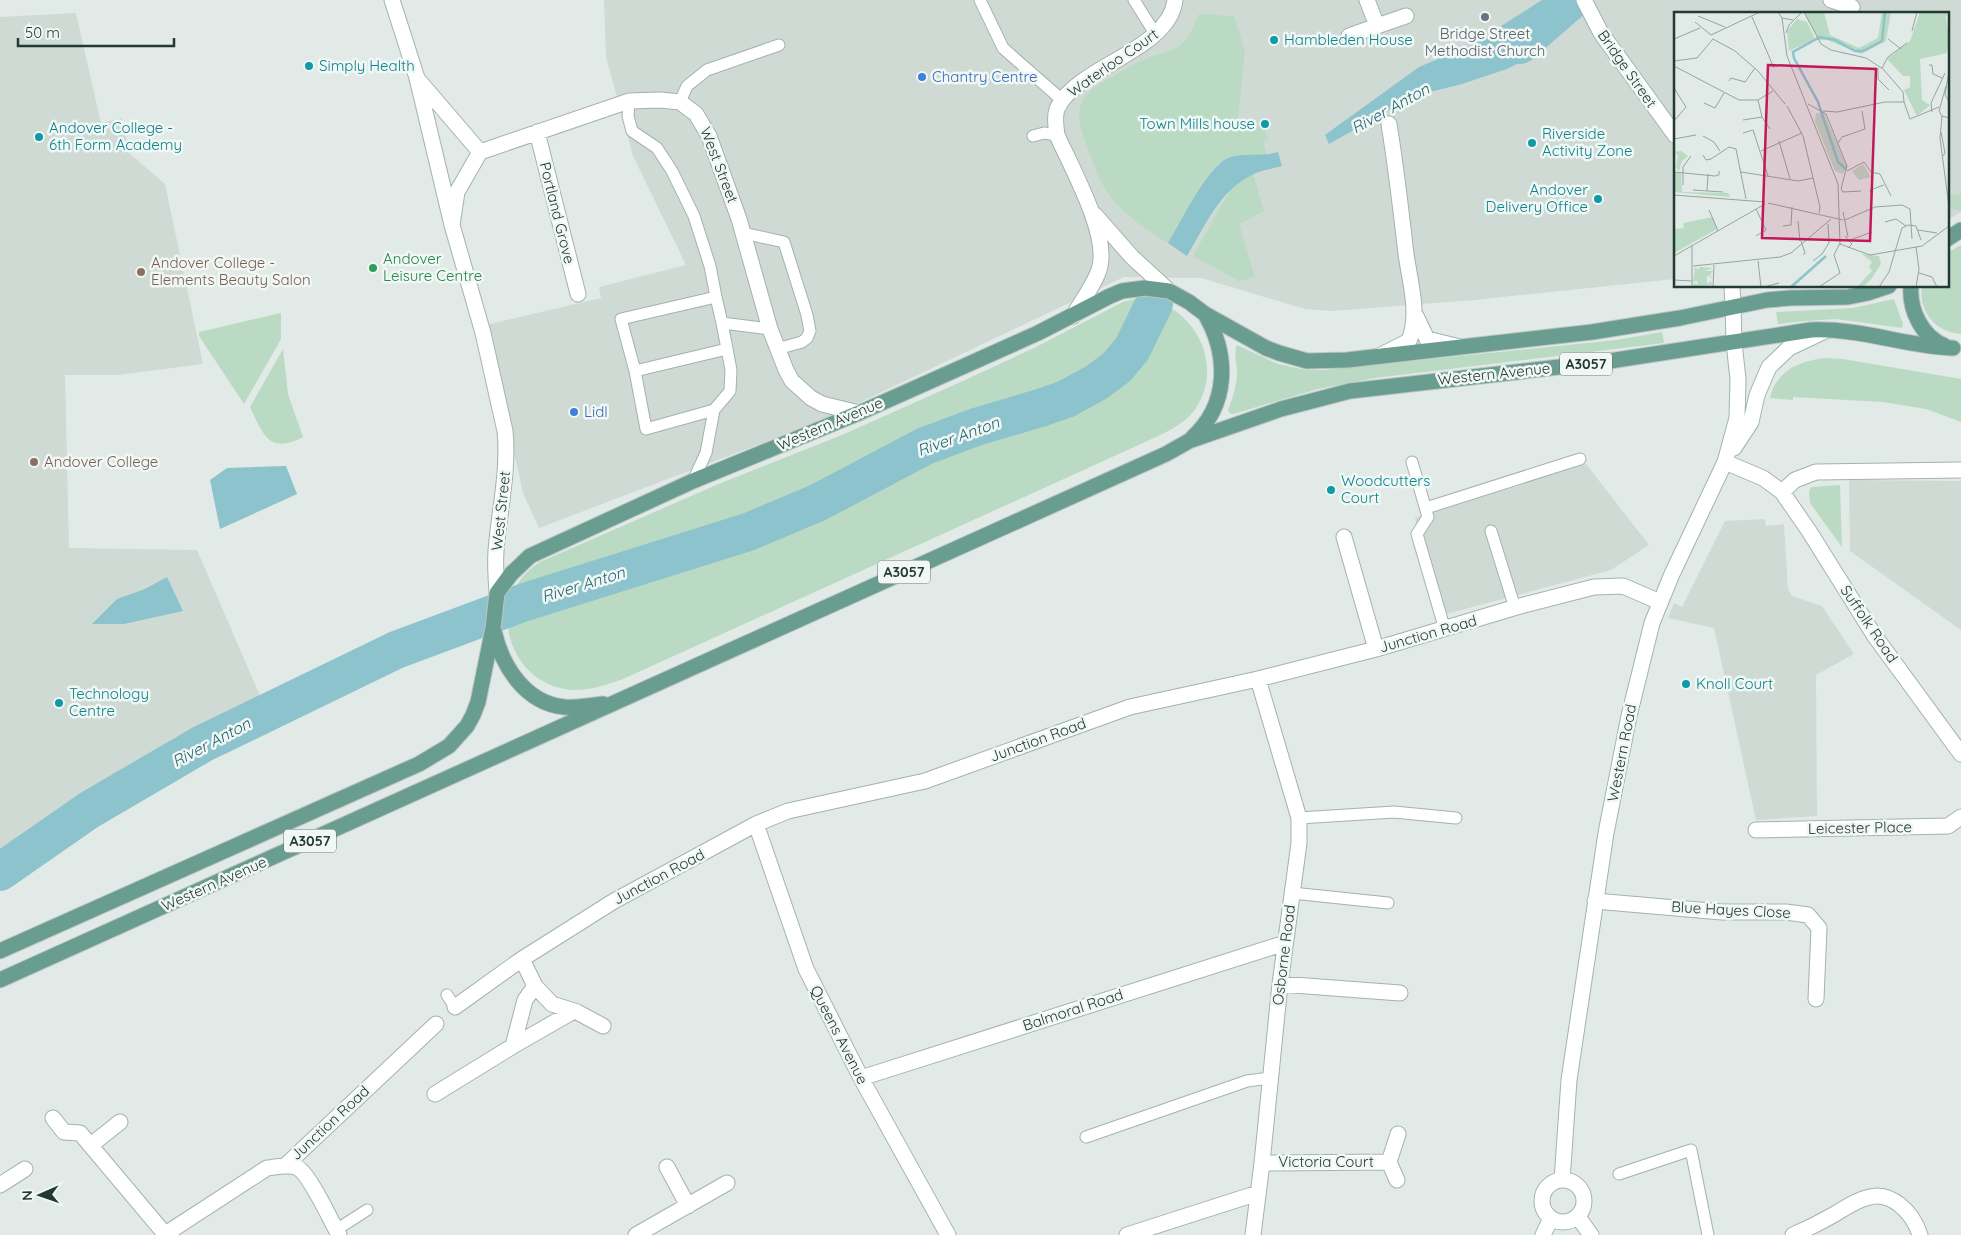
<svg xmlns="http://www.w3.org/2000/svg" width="1961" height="1235" font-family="Quicksand,sans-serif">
	<rect width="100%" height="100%" fill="#e1eae6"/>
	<!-- built -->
	<path fill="#cfdad5" d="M604,0H1961V212L1947,220V14H1675V279L1474,300L1332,311L1305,309L1201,278L1124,277L823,420L539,528L523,493L486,325L601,298L599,287L686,265L633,156L606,57Z
		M76,13L101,123L122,118L130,154L165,184L203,364L118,375H65L69,548L197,550L261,698L175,737L95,790L0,863V17Z
		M1586,464L1649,545L1611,570L1446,614L1415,518Z
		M1849,480L1961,481V630L1850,551Z
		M1765,519L1766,526L1784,524L1788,589L1792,596L1822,606L1854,654L1816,675L1817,816L1756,820L1714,628L1668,618L1674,603L1682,607L1725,521Z"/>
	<!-- green -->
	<path fill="#bbdac3" d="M1199,14L1234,16L1245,52L1238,117L1242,131L1263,124L1268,140L1263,141L1267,156C1255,156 1240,154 1228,158C1206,166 1181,222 1168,243C1142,227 1116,210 1101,182C1096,173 1093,163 1090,154C1072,110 1074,96 1117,74C1127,68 1137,62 1147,58C1156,54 1168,53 1176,48C1188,42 1194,26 1199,14Z
		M1253,174L1264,211L1239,224L1255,277L1239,281L1193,256L1232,187Z
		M1961,194V211L1954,210L1947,206V195Z
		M1961,245V334C1936,332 1918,312 1922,286H1947V253Z
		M1135,299C1189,297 1227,361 1196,408C1184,426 1162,434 1143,443L623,679C603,686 581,694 560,688C502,673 488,594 540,562L721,483L842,435L965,380L1034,348L1123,302Z
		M1894,299L1903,324L1902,328L1836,319L1805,321L1778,324L1776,312L1853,308Z
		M281,313V339L244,404L199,336V332Z
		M1662,332L1664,343L1375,378L1318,389L1233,414H1231L1228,411C1232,399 1236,388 1237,376C1238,367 1233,353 1237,345L1278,364L1306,370H1323L1616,340Z
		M283,349L288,394L303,437C269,455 263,434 250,407Z
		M1825,358L1843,359L1961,379V422L1926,409L1883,402L1793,397V400L1770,398C1776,371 1799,361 1825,358Z
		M1840,485L1842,547L1810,503L1809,493L1811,487Z"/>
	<!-- water -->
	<path fill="#8cc3cc" d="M1542,0H1554L1559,15L1535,55L1507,69L1462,84L1414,96L1329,144L1325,135L1419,67L1483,40L1490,33Z
		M1278,152L1282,166C1272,169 1261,170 1252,175C1219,191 1205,226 1187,256L1168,243C1181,222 1206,168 1228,158C1243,152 1262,157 1278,152Z
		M286,466L297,494L220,529L210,480L227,468Z
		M167,577L183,611L124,624H92L117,599L145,589Z"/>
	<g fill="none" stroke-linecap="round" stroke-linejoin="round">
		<!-- river -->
		<path stroke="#8cc3cc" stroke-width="38" d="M1520,45L1572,0
			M0,872L89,810L202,744L396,650L525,602L748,532L817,503L925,446L976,427L1040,408L1066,399L1097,382L1117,367L1132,349L1154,304"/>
		<defs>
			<path id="service" d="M980,0L1003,48L1062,100
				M1134,0L1156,35
				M629,101L628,116L632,131L657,148L672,171L694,216L710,266L716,297
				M680,102L687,86L707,70L779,45
				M1033,136L1044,133L1057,135
				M743,233L784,242L807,315L810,331L807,338L802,342L777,349
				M722,323L727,349
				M635,371L646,429L714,410
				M1412,462L1428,517L1417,534L1445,630
				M693,481L706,453L714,410L730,391L731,370L727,349L635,371L621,319L716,297L722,323L770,329
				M1426,508L1580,459
				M1491,531L1515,608
				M1299,818L1394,812L1456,818
				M1292,893L1388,903
				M447,995L455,1007
				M1086,1137L1247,1081L1270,1078
				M1619,1174L1691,1150L1708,1235
				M336,1230L367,1210"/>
			<path id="minor" d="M392,0L417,78L452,225L483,333L505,431C509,472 499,511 496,551C495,565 496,579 497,593
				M1367,0L1377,26L1406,16
				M1584,0L1601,33L1675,135
				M1831,0L1852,7
				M1349,36L1377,26
				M420,82L480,152
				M537,132L578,294
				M1095,215L1132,257L1169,291
				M452,225L457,192L480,152L629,101L660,100L680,102L696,114L709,136L739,219L770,329L786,370L792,381L811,398L822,404L859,413
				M1732,286L1733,306
				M1073,316C1081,302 1097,281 1100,266C1108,232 1071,167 1057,135C1056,126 1054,118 1057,109C1062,97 1073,88 1083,81C1112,59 1171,39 1175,0
				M1416,316L1427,339L1460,347
				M1381,355L1409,341C1420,313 1410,283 1406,254C1401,210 1396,167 1389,124
				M1725,462L1763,478L1782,492L1809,531L1874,635L1961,754
				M1782,492L1795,480L1816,472L1961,470
				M1344,537L1376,649
				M756,824L806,969L861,1078L948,1235
				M1756,830L1948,826L1961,817
				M1595,901L1722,912H1786L1808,915L1819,928L1816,999
				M522,959L535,986L552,1004L577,1012L603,1026
				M1280,984L1400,993
				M455,1007L522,959L614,901L756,824L788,811L925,781L1130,707L1258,679L1376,649L1520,606L1594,587L1623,586L1660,602
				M513,1046L525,1000L535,986
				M861,1078L1285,943
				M435,1094L513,1046L574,1011
				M53,1118L64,1132L80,1133L165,1234
				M91,1145L120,1122
				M1262,1163L1389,1162
				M285,1166L436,1024
				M667,1167L688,1206
				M1397,1180L1389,1162L1398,1134
				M0,1185L25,1169
				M164,1235L267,1168C276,1167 290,1164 298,1168C310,1175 331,1221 339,1235
				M636,1235L727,1183
				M1127,1235L1258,1193
				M1253,1235L1262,1163L1280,984L1299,843V818L1258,679
				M1793,1235C1807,1229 1821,1222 1835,1214C1845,1208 1855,1201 1866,1198C1891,1189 1913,1213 1920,1235"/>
			<path id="tertiary" d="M1578,1217L1591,1235"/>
			<path id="secondary" d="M1734,448L1751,422L1757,395L1769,367L1789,348L1827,330
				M1562,1180L1569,1080L1606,833L1629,716L1652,623L1672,574L1725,462L1737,418L1738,379L1734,343L1733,306
				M1542 1201a21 21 0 1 1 42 0a21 21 0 1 1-42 0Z
				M1543,1235L1551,1218"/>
			<path id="primary" d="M1947,239L1961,230
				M1911,286C1909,310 1922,337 1945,346
				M1192,438C1229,405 1229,355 1205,314
				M494,631C502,666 525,703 564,707C577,708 590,706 603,704
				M0,951L419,764L449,746L467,726L473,715L478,702L493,628L497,593L511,574L530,556L693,481L859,413L951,372L1038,333L1110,296L1122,291L1145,288L1169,291L1189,302L1205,314L1266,348L1279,353L1307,361L1347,360L1592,332L1680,318L1767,300L1790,298L1848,297L1868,293L1889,286
				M0,980L1166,454L1189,441L1281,409L1350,391L1603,362L1811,330C1862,328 1904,346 1953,348"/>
		</defs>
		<!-- service casing -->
		<use href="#service" stroke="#a4b2ad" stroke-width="13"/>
		<!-- minor casing -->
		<use href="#minor" stroke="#a4b2ad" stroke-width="17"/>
		<!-- tertiary casing -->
		<use href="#tertiary" stroke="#a4b2ad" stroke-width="17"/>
		<!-- secondary casing -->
		<use href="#secondary" stroke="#a0b5ae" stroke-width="17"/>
		<!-- primary casing -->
		<use href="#primary" stroke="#bdc4c2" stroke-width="17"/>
		<!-- service -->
		<use href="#service" stroke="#fff" stroke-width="11"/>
		<!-- minor -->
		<use href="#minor" stroke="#fff" stroke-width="15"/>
		<!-- tertiary -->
		<use href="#tertiary" stroke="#fff" stroke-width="15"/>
		<!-- secondary -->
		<use href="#secondary" stroke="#fff" stroke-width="15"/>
		<!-- primary -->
		<use href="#primary" stroke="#689d8f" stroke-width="15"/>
	</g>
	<!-- markers -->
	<circle fill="#6b7280" stroke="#f1f7f4" stroke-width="2" cx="1485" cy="17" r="5"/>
	<g fill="#0f9aa8" stroke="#f1f7f4" stroke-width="2">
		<circle cx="1274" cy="40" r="5"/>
		<circle cx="309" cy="66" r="5"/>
		<circle cx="1265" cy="124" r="5"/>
		<circle cx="39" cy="137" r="5"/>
		<circle cx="1532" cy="143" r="5"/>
		<circle cx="1598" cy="199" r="5"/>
		<circle cx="1331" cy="490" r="5"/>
		<circle cx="1686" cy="684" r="5"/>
		<circle cx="59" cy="703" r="5"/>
	</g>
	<g fill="#3f7fe0" stroke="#f1f7f4" stroke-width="2">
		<circle cx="922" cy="77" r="5"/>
		<circle cx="574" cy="412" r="5"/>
	</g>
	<circle fill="#2e9e5b" stroke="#f1f7f4" stroke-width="2" cx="373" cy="268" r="5"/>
	<g fill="#8d6e63" stroke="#f1f7f4" stroke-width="2">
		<circle cx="141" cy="272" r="5"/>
		<circle cx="34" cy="462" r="5"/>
	</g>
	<g text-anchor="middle" stroke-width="5" stroke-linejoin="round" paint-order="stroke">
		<!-- shield labels -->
		<g fill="#f1f7f4" stroke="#60736d" stroke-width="1">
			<rect x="1560" y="352.5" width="52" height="23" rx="4"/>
			<rect x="878" y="560.5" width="52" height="23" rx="4"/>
			<rect x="284" y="829.5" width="52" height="23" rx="4"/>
		</g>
		<g font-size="14" font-weight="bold" fill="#223a33">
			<text x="1586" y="369">A3057</text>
			<text x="904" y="577">A3057</text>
			<text x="310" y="846">A3057</text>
		</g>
		<!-- worship labels -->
		<g font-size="15" fill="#5b616d" stroke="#f1f7f4">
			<text x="1485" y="39">Bridge Street<tspan x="1485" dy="17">Methodist Church</tspan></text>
		</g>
		<!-- culture labels -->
		<g font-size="15" fill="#0d838f" stroke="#f1f7f4" text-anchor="start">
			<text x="1284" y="45">Hambleden House</text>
			<text x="319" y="71">Simply Health</text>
			<text x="1255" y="129" text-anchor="end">Town Mills house</text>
			<text x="49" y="133">Andover College -<tspan x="49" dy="17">6th Form Academy</tspan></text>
			<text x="1542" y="139">Riverside<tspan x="1542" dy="17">Activity Zone</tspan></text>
			<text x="1588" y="195" text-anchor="end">Andover<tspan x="1588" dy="17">Delivery Office</tspan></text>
			<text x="1341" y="486">Woodcutters<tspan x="1341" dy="17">Court</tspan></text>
			<text x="1696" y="689">Knoll Court</text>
			<text x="69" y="699">Technology<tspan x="69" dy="17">Centre</tspan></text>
		</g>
		<!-- street labels -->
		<g font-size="15" fill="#223a33" stroke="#f1f7f4">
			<text transform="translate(1113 63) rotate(-35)" y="5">Waterloo Court</text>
			<text transform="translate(1627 69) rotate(55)" y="5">Bridge Street</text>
			<text transform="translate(719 165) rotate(69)" y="5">West Street</text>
			<text transform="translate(557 213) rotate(76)" y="5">Portland Grove</text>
			<text transform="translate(1494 374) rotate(-6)" y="5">Western Avenue</text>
			<text transform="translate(830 424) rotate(-23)" y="5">Western Avenue</text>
			<text transform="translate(501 511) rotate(-84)" y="5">West Street</text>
			<text transform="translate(1869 624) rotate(56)" y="5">Suffolk Road</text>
			<text transform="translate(1428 634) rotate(-16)" y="5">Junction Road</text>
			<text transform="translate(1038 740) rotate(-20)" y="5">Junction Road</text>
			<text transform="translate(1622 753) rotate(-79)" y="5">Western Road</text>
			<text transform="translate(1860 828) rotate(-1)" y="5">Leicester Place</text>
			<text transform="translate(659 877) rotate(-28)" y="5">Junction Road</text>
			<text transform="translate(214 884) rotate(-24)" y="5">Western Avenue</text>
			<text transform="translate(1731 910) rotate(3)" y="5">Blue Hayes Close</text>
			<text transform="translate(1284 955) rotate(-83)" y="5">Osborne Road</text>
			<text transform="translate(1073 1010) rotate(-18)" y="5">Balmoral Road</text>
			<text transform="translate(839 1035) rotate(63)" y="5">Queens Avenue</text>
			<text transform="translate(330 1123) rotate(-43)" y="5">Junction Road</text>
			<text x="1326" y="1167">Victoria Court</text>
		</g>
		<!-- shop labels -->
		<g font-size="15" fill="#366cbe" stroke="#f1f7f4" text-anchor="start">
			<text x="932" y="82">Chantry Centre</text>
			<text x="584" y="417">Lidl</text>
		</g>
		<!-- leisure labels -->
		<g font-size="15" fill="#27864d" stroke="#f1f7f4" text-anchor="start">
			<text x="383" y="264">Andover<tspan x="383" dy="17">Leisure Centre</tspan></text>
		</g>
		<!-- education labels -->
		<g font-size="15" fill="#785e54" stroke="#f1f7f4" text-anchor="start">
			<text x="151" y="268">Andover College -<tspan x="151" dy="17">Elements Beauty Salon</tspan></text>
			<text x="44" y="467">Andover College</text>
		</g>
		<!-- water labels -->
		<g font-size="16" font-style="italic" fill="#216571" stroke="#f1f7f4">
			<text transform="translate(1390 108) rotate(-29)" y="6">River Anton</text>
			<text transform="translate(958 436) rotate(-20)" y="6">River Anton</text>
			<text transform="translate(583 584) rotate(-17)" y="6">River Anton</text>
			<text transform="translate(211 742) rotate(-28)" y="6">River Anton</text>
		</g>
	</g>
	<!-- overview -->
	<g transform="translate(1674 12)">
		<rect width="275" height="275" fill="#e1eae6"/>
		<path d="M130,0H150L156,23L185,36L204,26L208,0H217L212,29L187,42L153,28H144ZM246,0H275L272,5L275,27L273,41L246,47L248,88L256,93L243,104L230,78L236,75V64H229L213,47L236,29ZM123,7L133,10L141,27L115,39L113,19ZM142,101H150L173,155L169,162L161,159L141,110ZM7,139L14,144L8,149L5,159L2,155L4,143L0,140ZM189,152L197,165L185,168L178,159ZM1,161H7L8,180L54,181L56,185L0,180ZM39,205L43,217L0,241V217L10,216L9,211ZM188,242L205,244L207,252L198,266L189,275H183L198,259L195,255L198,250ZM21,255L24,258L26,255L39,256L31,259H39L36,263L39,267L33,263V272L37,269L38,273L19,275L20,271L24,273L23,269L19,270Z" fill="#bbdac3"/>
		<path fill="none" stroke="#8cc3cc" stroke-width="2.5" d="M172,157L164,150L144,90L120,46L119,40L146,25L161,28L181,39H189L208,29L211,0M117,275L152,244"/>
		<path fill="none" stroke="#95a49e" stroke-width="1" d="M104,0L108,6L119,8M130,0L147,32L157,38L192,46L209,57L229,80L230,90M24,4L51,15M78,5L100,56M108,6L113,44L164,172L166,232L196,243L248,234M21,10L37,23L86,0M238,19L243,0M112,21L115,13L128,0M0,27L26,16M39,27L61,39L84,59L111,92M214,27L227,37M0,49L23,46L39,27M255,53H258L259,62L268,66M0,54L65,88H84L99,79M204,56V67L215,78M208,56L214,45L233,31M275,59L271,83L275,89M55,69L57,66L71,70L81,56M272,74L265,99L268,104L275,106M0,76L12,95L0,109M84,88L88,105L96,117M230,90L236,107L265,95M30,91L41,96L50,81M134,92L152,102L173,154L167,177M113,94L129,124L146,195L145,201M149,99L163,100L211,90H230M258,100L257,91L271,61M268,104L266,126L275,195M69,108L88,105M267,120L271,141L269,144M69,121L79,118L94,164M29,124L40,130L46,139M0,127L22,123M105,129L116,167M164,131L168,125L191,117L188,99M87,139L128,121M29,143L32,148L37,147L55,135L62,137L72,187M173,159L190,150L197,160L206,162L217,184M0,160L41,164L45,163V159M67,160L124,169L139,166M9,173V155L17,144M167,177L169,180L187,179M19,178L49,180M33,179L34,162M197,181L196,178L210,173M0,183L91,190M94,191L169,208M82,197L92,218L82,224M35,198L44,219M169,200L174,225M171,208L201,195L228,193L236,197L238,227M124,209L126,229M211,210L222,207L232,214M109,214L117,213L118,195M244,218L263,221M171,224L178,232L174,236M176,228L198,220M127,229L131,241L129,243M18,233V275M248,234L275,214M0,244L91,192M84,249L87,275M139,249L148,242L155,231L154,212M19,254L106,245L117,241L157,207M245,261L258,265L263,275M0,268L18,269M39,275L40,253M90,275L105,271M145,275L166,261L160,243L166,231M205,275L215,260L228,216L234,213L242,214L247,228M242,275L245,257L242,235"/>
		<path fill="#c2185b" fill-opacity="0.15" stroke="#c2185b" stroke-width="2.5" d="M94,53L202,57L196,229L88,226Z"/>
		<rect width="275" height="275" fill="none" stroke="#223a33" stroke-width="2.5"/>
	</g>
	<!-- north arrow -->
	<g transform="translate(40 1195) rotate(268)" stroke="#f1f7f4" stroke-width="4" paint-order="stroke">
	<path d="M0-4L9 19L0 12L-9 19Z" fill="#223a33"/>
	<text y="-8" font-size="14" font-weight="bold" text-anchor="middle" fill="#223a33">N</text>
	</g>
	<!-- scale -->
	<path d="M18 38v8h156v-8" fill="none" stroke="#223a33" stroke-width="2.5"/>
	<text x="25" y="38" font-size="15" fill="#223a33" stroke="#f1f7f4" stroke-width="4" paint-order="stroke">50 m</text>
</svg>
